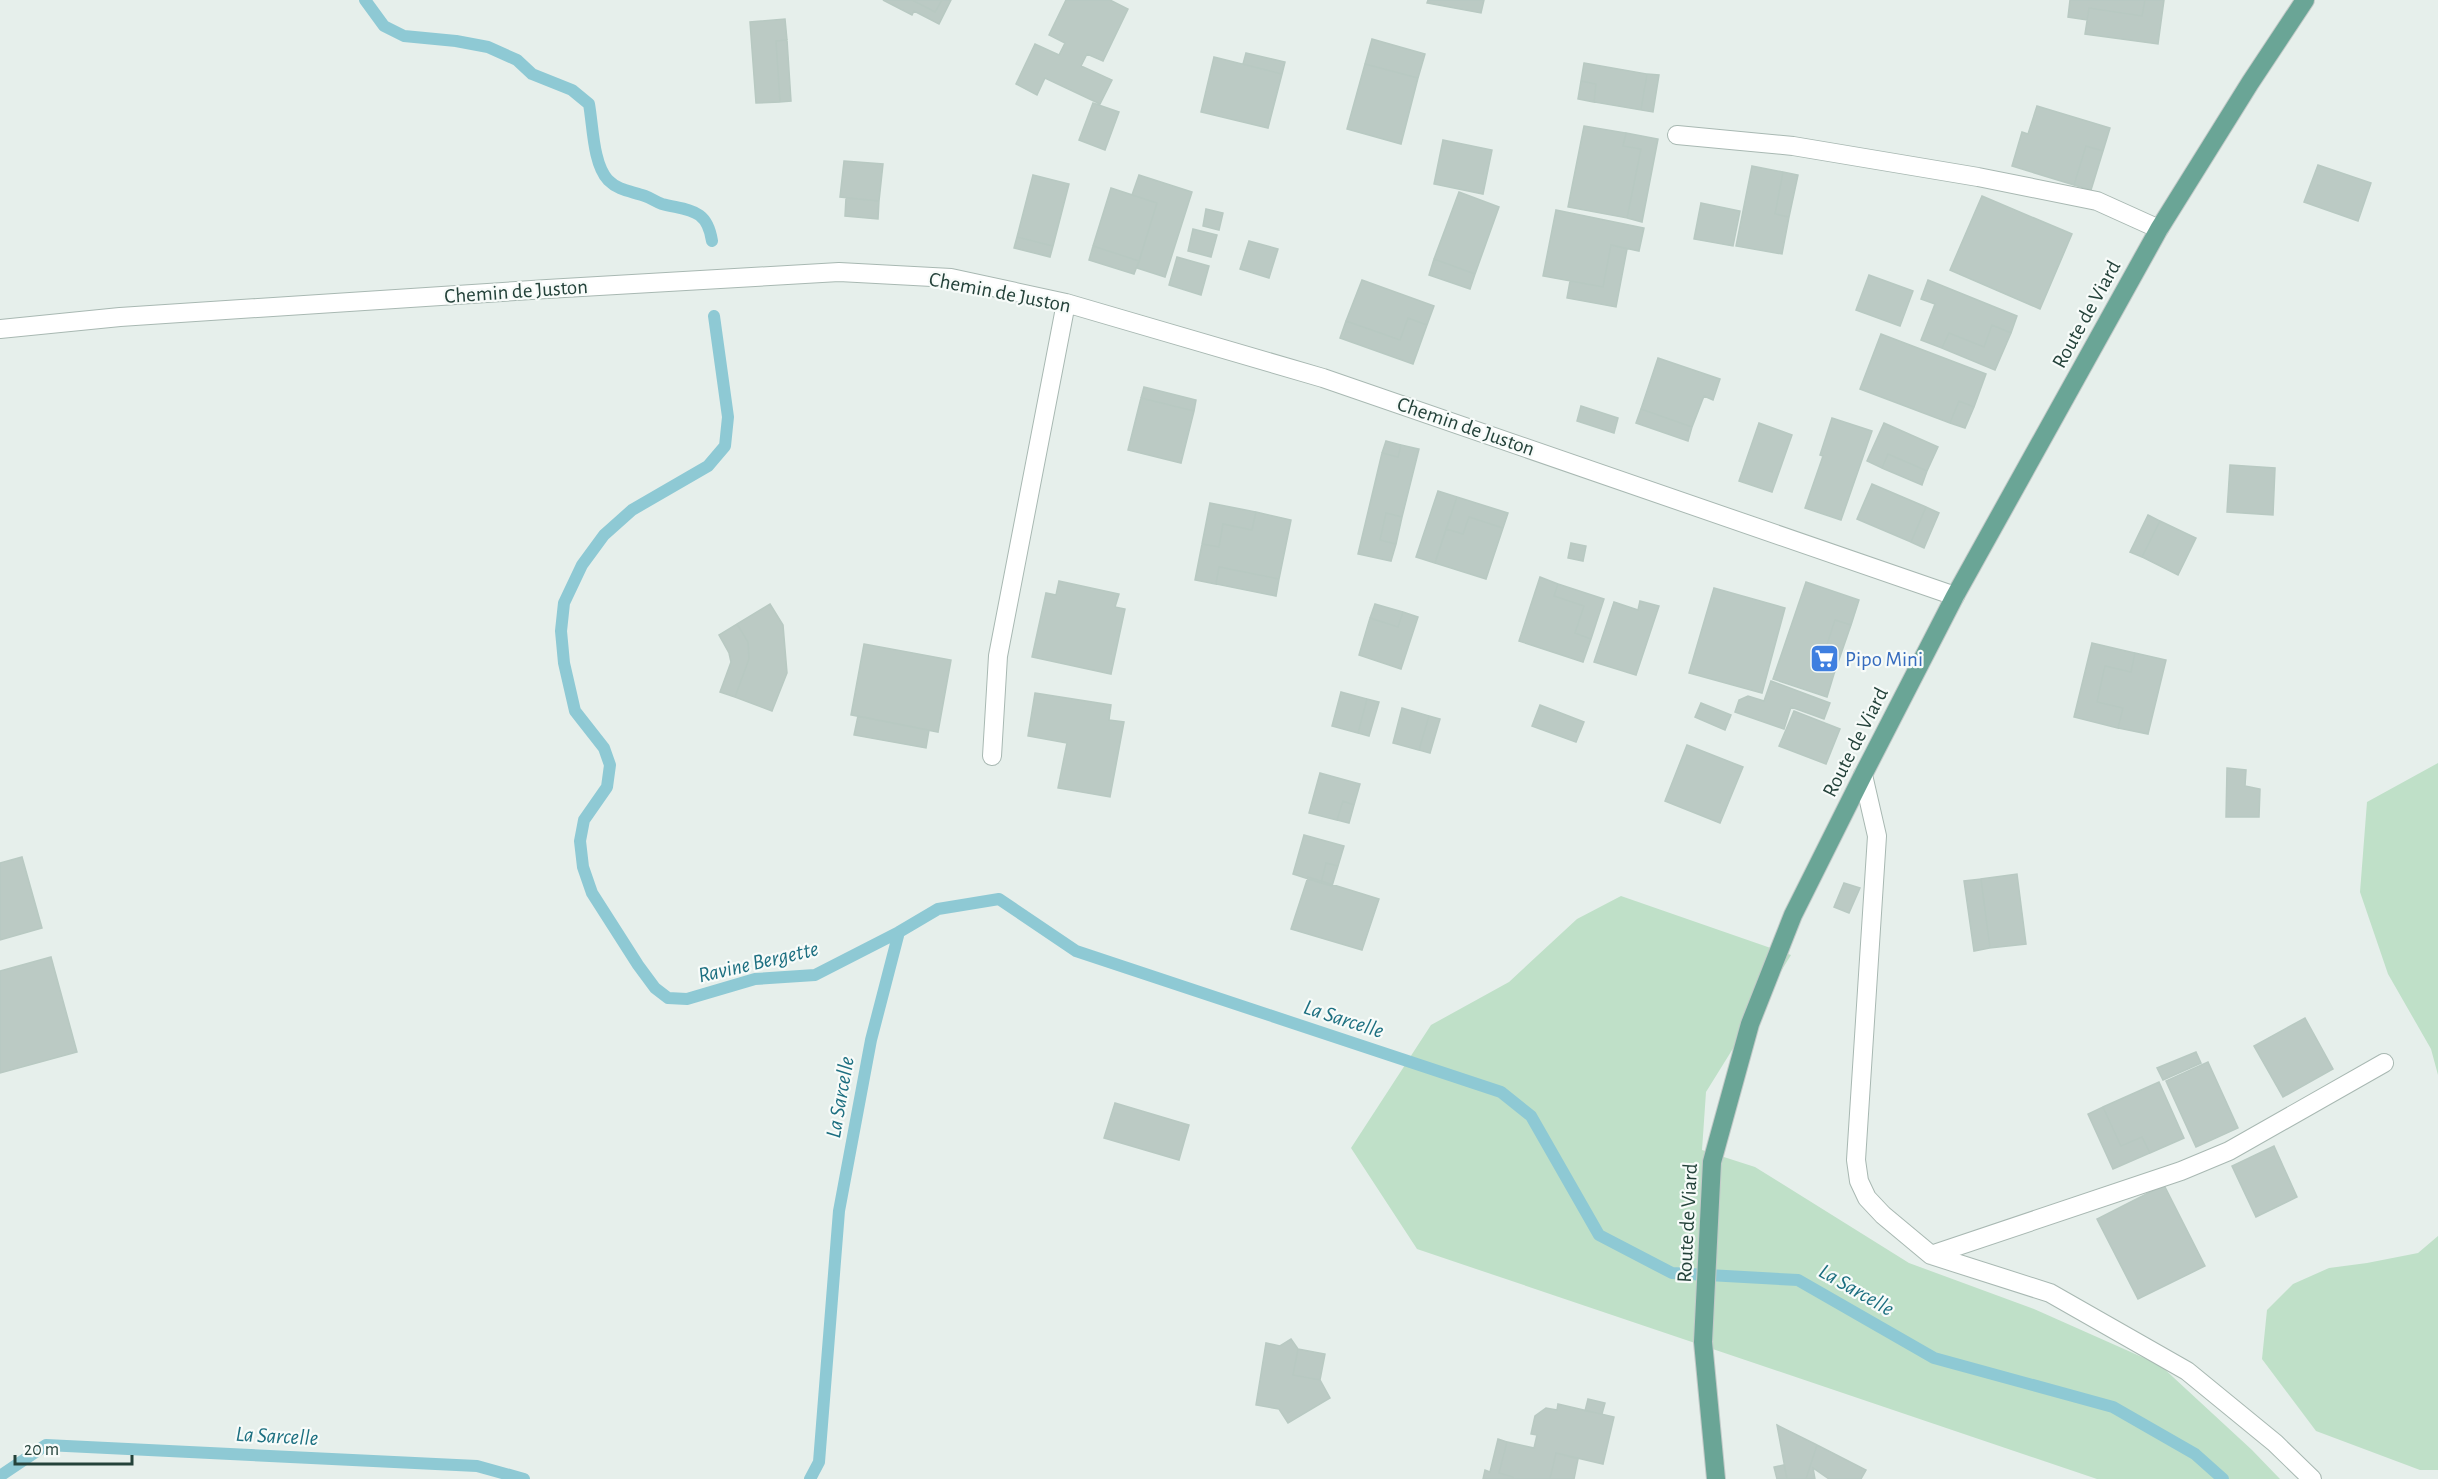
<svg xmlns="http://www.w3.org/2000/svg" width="2438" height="1479" font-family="'Alegreya Sans',sans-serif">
	<rect width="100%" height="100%" fill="#e6efeb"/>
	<!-- green -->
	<path fill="#bfe0c8" d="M2438,763V1075L2431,1049L2388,974L2360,892L2367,802Z
		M1621,896L1791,955L1706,1092L1702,1150L1755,1167L1909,1263L2034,1309L2160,1365L2252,1450L2280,1479H2097L1417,1249L1351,1148L1431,1025L1509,982L1577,919Z
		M2438,1236V1470H2420L2316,1431L2262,1359L2267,1310L2293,1284L2329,1268L2367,1263L2418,1253Z"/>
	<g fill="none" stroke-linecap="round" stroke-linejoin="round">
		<!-- stream -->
		<path stroke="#8ec9d4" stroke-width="12" d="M365,0L384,26L404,36L456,41L488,47L517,60L532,74L572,90L589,104C593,126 593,164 608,180C619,191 631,191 645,196C651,198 656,202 662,204C689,211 707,208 712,241
			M714,316L728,417L725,446L708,466L632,510L604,535L582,565L564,603L561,631L564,663L575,711L604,748L610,765L607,787L584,820L580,841L583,867L592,893L638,965L655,988L668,998L687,999L755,979L815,975L899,932
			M0,1476L46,1445L477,1466L524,1479
			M810,1479L819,1462L839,1211L871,1040L899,932L938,909L999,899L1076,951L1501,1092L1531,1116L1599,1235L1672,1273L1798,1280L1934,1358L2113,1407L2195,1454L2223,1479"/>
	</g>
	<!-- building -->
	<path fill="#bbcac4" stroke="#b8c9c2" stroke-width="1.5" d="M883,0H912L935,12L942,0H951L939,24L914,11L912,15Z
		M912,0H942L935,12Z
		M1066,0H1110L1128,9L1103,61L1087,54L1081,66L1112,80L1100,104L1045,78L1037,95L1016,84L1035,44L1059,55L1065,43L1049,35Z
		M1428,0H1484L1481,13L1427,3Z
		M2070,0H2145L2142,16L2089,8L2087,20L2068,17Z
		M2145,0H2164L2158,44L2085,34L2089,8L2142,16Z
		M785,19L787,40L776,41L780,102L756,103L750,22Z
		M1372,39L1425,54L1418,78L1365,64Z
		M787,40L791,101L780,102L776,41Z
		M1246,53L1285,62L1282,74L1243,64Z
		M1214,57L1282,74L1268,128L1201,112Z
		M1584,63L1647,74L1641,110L1594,102L1596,84L1581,81Z
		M1365,64L1418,78L1401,144L1347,129Z
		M1647,74L1659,75L1653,112L1641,110Z
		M1581,81L1596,84L1594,102L1578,99Z
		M1093,103L1119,112L1105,150L1079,140Z
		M2037,106L2110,128L2103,151L2086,146L2074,185L2012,166L2022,132L2028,134Z
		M1584,126L1626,133L1623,146L1641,149L1627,218L1568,207Z
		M1626,133L1658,139L1642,222L1627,218L1641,149L1623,146Z
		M1443,140L1492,150L1483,194L1434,184Z
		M2086,146L2103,151L2091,190L2074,185Z
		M844,161L883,164L879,201L840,197Z
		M2318,165L2371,183L2358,221L2304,202Z
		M1752,166L1783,172L1775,214L1789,217L1782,254L1736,246Z
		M1783,172L1798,175L1789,217L1775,214Z
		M1033,175L1069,184L1053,246L1017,237Z
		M1139,175L1192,192L1165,277L1137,268L1157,203L1132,195Z
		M1111,188L1157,203L1139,261L1093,246Z
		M1459,192L1499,207L1475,274L1434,259Z
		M1982,196L2072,234L2040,309L1950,270Z
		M846,198L879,201L878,219L845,216Z
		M1701,203L1740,211L1733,246L1694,239Z
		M1206,209L1223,213L1219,230L1203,226Z
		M1556,210L1644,228L1639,251L1611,245L1603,287L1543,276Z
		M1193,229L1217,235L1211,257L1188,251Z
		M1017,237L1053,246L1050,257L1014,248Z
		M1249,241L1278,249L1269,278L1240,269Z
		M1611,245L1627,249L1616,307L1567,298L1570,281L1603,287Z
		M1093,246L1139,261L1134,274L1089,260Z
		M1177,257L1209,266L1201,295L1169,285Z
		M1434,259L1475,274L1470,289L1429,275Z
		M1869,275L1913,291L1900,326L1856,310Z
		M1362,280L1434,306L1427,325L1408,318L1400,340L1346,321Z
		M1928,280L2017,316L2011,333L1992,325L1984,347L1949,333L1942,348L1921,340L1935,304L1921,299Z
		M1408,318L1427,325L1413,364L1340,338L1346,321L1400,340Z
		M1992,325L2011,333L1995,370L1942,348L1949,333L1984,347Z
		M1881,334L1986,374L1974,407L1959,401L1950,423L1860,389Z
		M1658,358L1720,379L1713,400L1704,396L1692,427L1641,409Z
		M1144,387L1196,400L1194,411L1141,398Z
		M1141,398L1194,411L1181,463L1128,450Z
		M1959,401L1974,407L1965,428L1950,423Z
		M1581,406L1618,418L1614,433L1577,421Z
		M1641,409L1692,427L1688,441L1636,423Z
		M1832,418L1872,431L1841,520L1805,508L1823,456L1820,455Z
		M1759,423L1792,435L1772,492L1739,481Z
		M1884,423L1938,447L1927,471L1888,454L1882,468L1867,461Z
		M1386,441L1401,445L1398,457L1382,453Z
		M1401,445L1419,449L1402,517L1386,513L1380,540L1396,544L1391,561L1358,554L1382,453L1398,457Z
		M1888,454L1927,471L1922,485L1882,468Z
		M2230,465L2275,468L2273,515L2227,512Z
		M1872,484L1926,507L1911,542L1857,519Z
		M1438,491L1457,497L1435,563L1416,557Z
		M1457,497L1508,513L1503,528L1469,517L1463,534L1446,529Z
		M1210,503L1256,512L1252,530L1223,524L1219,547L1202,544Z
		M1926,507L1939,513L1924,548L1911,542Z
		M1256,512L1291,520L1279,579L1219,567L1216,584L1195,580L1202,544L1219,547L1223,524L1252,530Z
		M1386,513L1402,517L1396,544L1380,540Z
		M2148,515L2160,521L2142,557L2130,552Z
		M1469,517L1503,528L1486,579L1435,563L1446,529L1463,534Z
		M2160,521L2196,538L2178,575L2142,557Z
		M1571,543L1586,546L1583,561L1568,558Z
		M1219,567L1279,579L1276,596L1216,584Z
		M1540,577L1558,584L1554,596L1584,606L1575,633L1591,639L1583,662L1519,641Z
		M1059,581L1119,594L1115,607L1125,609L1111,674L1032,657L1046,593L1056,595Z
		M1806,582L1859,600L1851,625L1835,620L1819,669L1834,674L1827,697L1773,679Z
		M1558,584L1604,599L1591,639L1575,633L1584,606L1554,596Z
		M1714,588L1785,608L1762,693L1689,673Z
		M1640,601L1659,606L1636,675L1594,662L1614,602L1638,610Z
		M770,604L783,625L787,673L772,711L735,697L749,659L748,642L737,624Z
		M1375,604L1403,612L1398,627L1370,618Z
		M1403,612L1418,617L1401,669L1359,655L1370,618L1398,627Z
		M1835,620L1851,625L1834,674L1819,669Z
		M737,624L748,642L749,659L735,697L720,692L731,662L729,653L719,635Z
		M2092,643L2135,653L2131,672L2105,666L2097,702L2123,708L2118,728L2074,717Z
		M864,644L951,660L938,732L851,715Z
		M2135,653L2166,660L2148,734L2118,728L2123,708L2097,702L2105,666L2131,672Z
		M1771,681L1830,703L1824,719L1791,707L1784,729L1735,712L1739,700L1748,696L1764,701Z
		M1341,692L1367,699L1358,733L1332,726Z
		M1035,693L1111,705L1109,720L1124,722L1110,797L1058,788L1067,743L1028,736Z
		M1367,699L1379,702L1369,736L1358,733Z
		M1701,703L1731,715L1725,730L1695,717Z
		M1540,705L1584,722L1576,742L1532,726Z
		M1402,708L1429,716L1419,750L1393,743Z
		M1794,711L1840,729L1826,764L1779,746Z
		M858,716L929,730L926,748L854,735Z
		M1429,716L1440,719L1430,753L1419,750Z
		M1687,745L1743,767L1720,823L1665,801Z
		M2227,768L2246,770L2245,786L2260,789L2259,817H2226Z
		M1320,773L1360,784L1354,805L1343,801L1337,820L1309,813Z
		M1343,801L1354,805L1349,823L1337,820Z
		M1304,835L1344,846L1338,866L1326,863L1321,883L1293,874Z
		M22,857L42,928L0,940V863Z
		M1326,863L1338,866L1332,886L1321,883Z
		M2017,874L2026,944L1990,948L1981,879Z
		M1308,877L1379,899L1362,950L1291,929Z
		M1981,879L1990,948L1974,951L1964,881Z
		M1844,883L1860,888L1849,913L1834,907Z
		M51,957L77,1052L0,1073V971Z
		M2305,1018L2333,1069L2283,1097L2254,1046Z
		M2196,1052L2201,1063L2163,1080L2157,1068Z
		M2208,1062L2238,1128L2196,1147L2166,1081Z
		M2159,1082L2184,1138L2150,1153L2142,1137L2121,1146L2103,1107Z
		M1115,1103L1189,1125L1179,1160L1104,1138Z
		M2103,1107L2121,1146L2142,1137L2150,1153L2113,1169L2088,1114Z
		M2274,1146L2297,1197L2256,1217L2232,1166Z
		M2164,1185L2205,1266L2138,1299L2097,1219Z
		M1291,1339L1298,1349L1293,1375L1320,1380L1330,1398L1288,1423L1279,1409L1256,1405L1266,1343L1280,1346Z
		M1298,1349L1325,1354L1320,1380L1293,1375Z
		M1588,1399L1605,1403L1602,1414L1585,1411Z
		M1558,1404L1614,1417L1603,1464L1556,1453L1550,1479H1513V1477L1499,1473L1507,1442L1534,1448L1537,1435L1531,1434L1535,1416L1546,1408L1557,1410Z
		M1777,1425L1817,1445L1806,1479H1787Z
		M1498,1439L1507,1442L1499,1473L1513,1477V1479H1483L1485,1470L1490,1472Z
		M1817,1445L1866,1470L1861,1479H1829L1813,1468L1815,1479H1806Z
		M1556,1453L1578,1459L1574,1479H1550Z
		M1784,1465L1787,1479H1777L1774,1467Z"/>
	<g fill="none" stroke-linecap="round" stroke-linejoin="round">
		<defs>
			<path id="minor" d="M1677,135L1793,146L1978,177L2097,201L2159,229
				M0,329L120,317L547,289L839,272L951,278L1066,303L1323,378L1955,596
				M992,756L998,656L1066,303
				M1863,775L1877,836L1856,1160L1859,1181L1867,1198L1883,1215L1931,1255L2050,1293L2187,1371L2275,1443L2312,1479
				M1931,1255L2181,1171L2229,1151L2384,1063"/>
			<path id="major" d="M1716,1479L1703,1342L1712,1162L1750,1024L1793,915L1863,775L1955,596L2159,229L2250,83L2305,0"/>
		</defs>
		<!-- minor casing -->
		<use href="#minor" stroke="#a8b8b2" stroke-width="20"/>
		<!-- major casing -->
		<use href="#major" stroke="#c2cac8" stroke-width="20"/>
		<!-- minor -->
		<use href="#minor" stroke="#fff" stroke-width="18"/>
		<!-- major -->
		<use href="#major" stroke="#6aa596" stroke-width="18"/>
	</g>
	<!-- icons -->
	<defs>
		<symbol id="supermarket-square" viewBox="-11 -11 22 22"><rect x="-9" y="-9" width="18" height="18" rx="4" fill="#3f7fe0" stroke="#f7fbf9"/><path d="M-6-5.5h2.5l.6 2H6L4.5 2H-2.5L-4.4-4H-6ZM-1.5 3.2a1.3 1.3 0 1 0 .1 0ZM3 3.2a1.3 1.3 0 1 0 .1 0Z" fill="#fff"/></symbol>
	</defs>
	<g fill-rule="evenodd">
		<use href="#supermarket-square" x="1808" y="642" width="33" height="33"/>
	</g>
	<g text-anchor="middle" stroke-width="4.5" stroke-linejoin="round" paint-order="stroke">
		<!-- street labels -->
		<g font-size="21" fill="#24423a" stroke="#f7fbf9">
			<text transform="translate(516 291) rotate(-4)" y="7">Chemin de Juston</text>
			<text transform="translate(1000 292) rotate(11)" y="7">Chemin de Juston</text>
			<text transform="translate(2086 314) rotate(-61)" y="7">Route de Viard</text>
			<text transform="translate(1466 426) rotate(19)" y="7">Chemin de Juston</text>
			<text transform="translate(1855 742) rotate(-63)" y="7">Route de Viard</text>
			<text transform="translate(1687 1223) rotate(-87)" y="7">Route de Viard</text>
		</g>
		<!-- shop labels -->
		<g font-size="21" fill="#366cbe" stroke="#f7fbf9" text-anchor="start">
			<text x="1845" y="666">Pipo Mini</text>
		</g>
		<!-- water labels -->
		<g font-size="22" font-style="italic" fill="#1c6f80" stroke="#f7fbf9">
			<text transform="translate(758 961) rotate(-13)" y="8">Ravine Bergette</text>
			<text transform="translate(1344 1018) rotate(18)" y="8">La Sarcelle</text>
			<text transform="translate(839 1097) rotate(-80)" y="8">La Sarcelle</text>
			<text transform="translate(1857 1289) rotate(30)" y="8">La Sarcelle</text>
			<text transform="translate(277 1435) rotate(3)" y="8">La Sarcelle</text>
		</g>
	</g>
	<!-- scale -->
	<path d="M15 1455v9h117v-9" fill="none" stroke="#24423a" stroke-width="3"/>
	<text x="24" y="1455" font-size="18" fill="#24423a" stroke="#f7fbf9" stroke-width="4.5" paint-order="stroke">20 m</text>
</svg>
